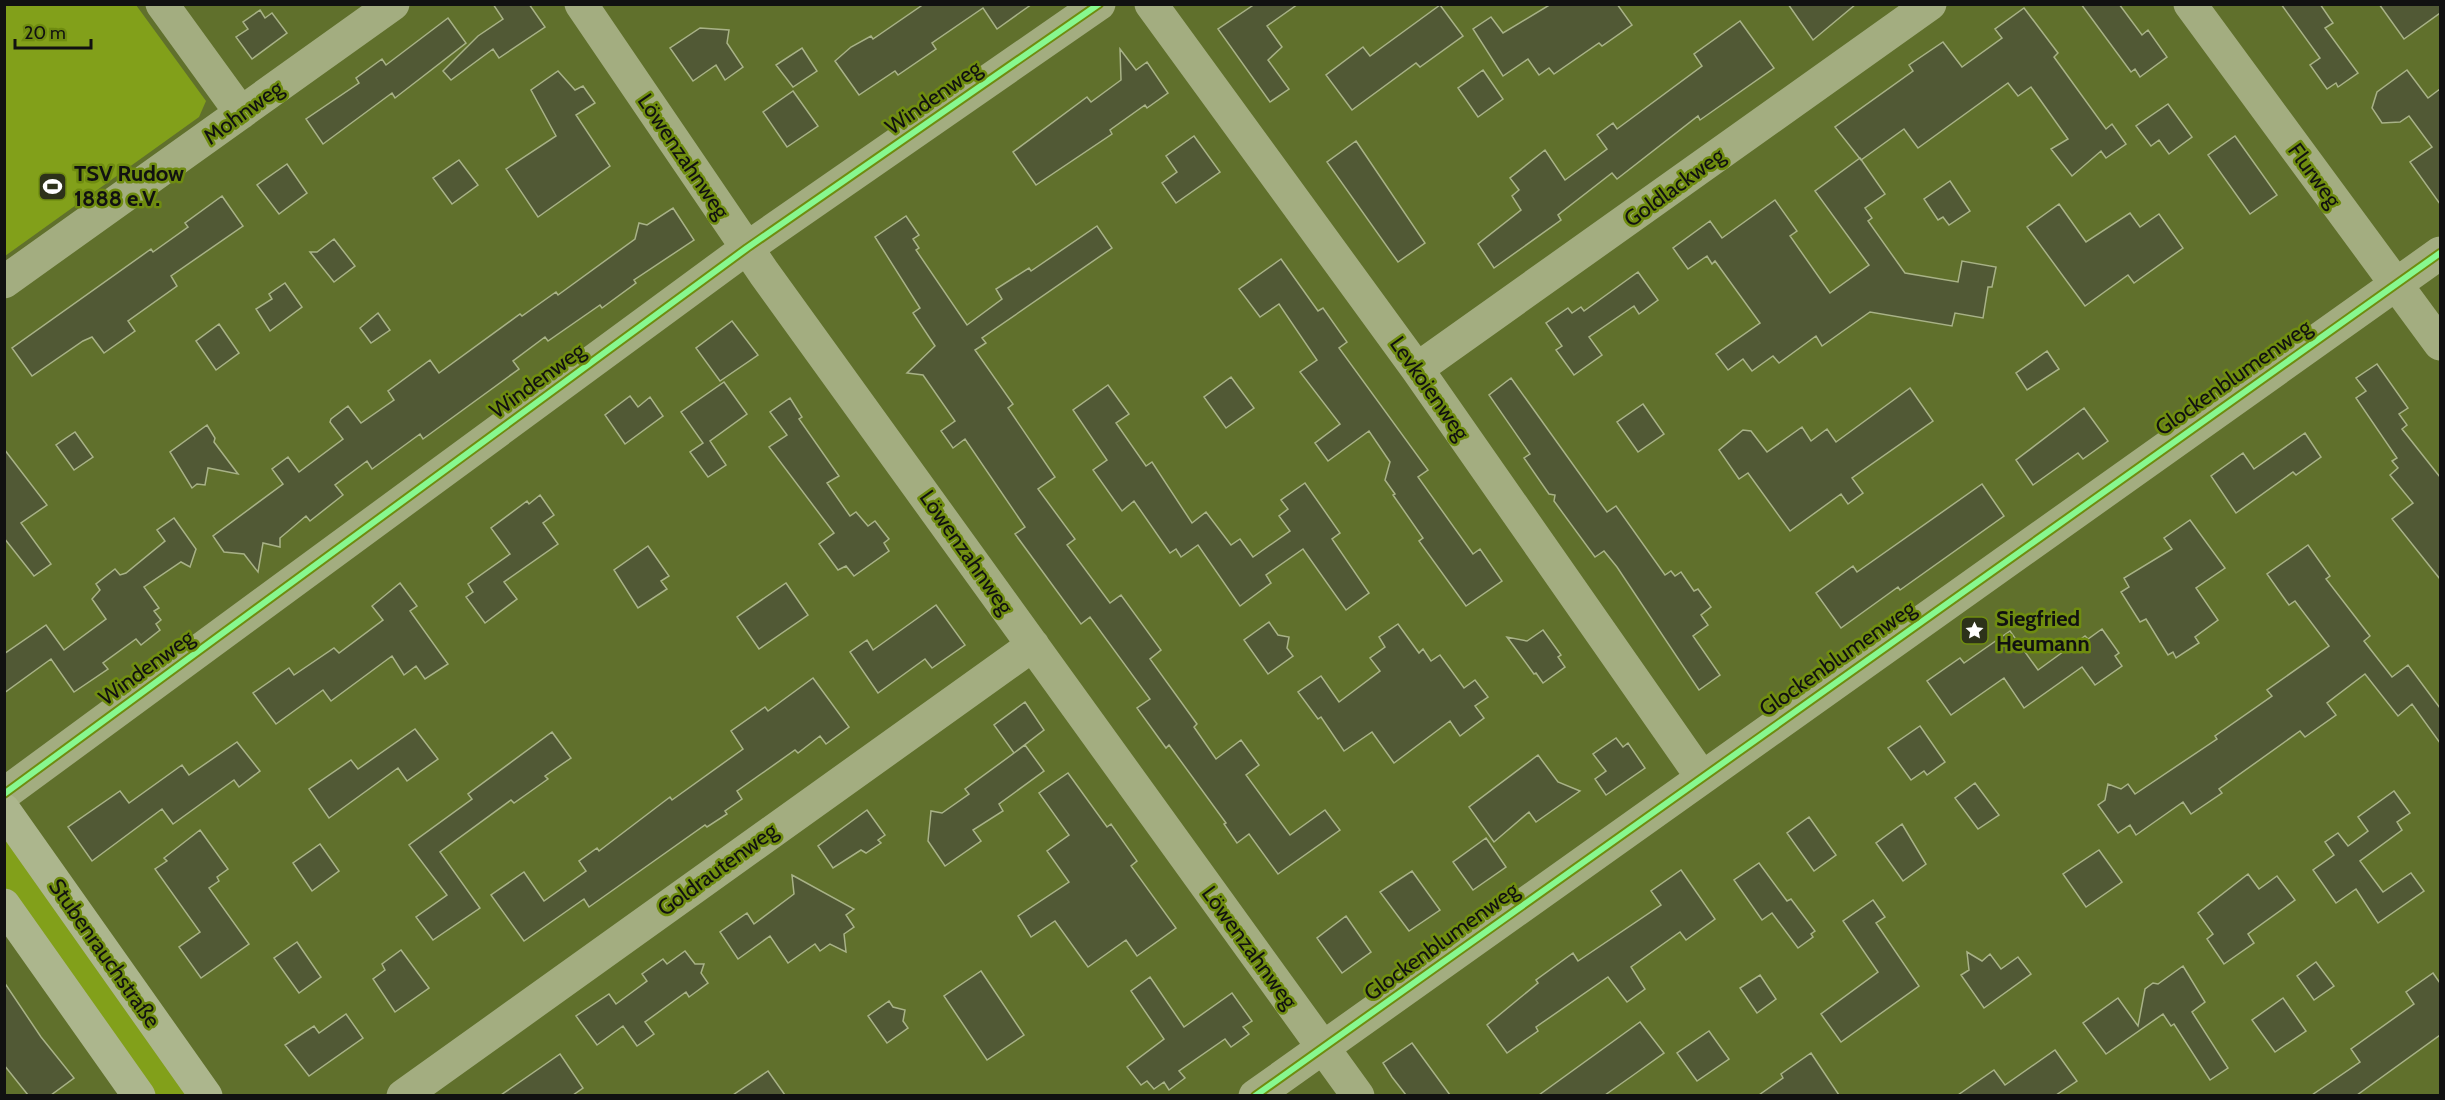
<svg xmlns="http://www.w3.org/2000/svg" width="2445" height="1100" font-family="Cabin,sans-serif">
	<rect width="100%" height="100%" fill="#60702c"/>
	<!-- green -->
	<path fill="#82a01a" d="M5,4L136,5L206,101L199,117L5,256Z
		M4,831L193,1095H154L5,887Z"/>
	<!-- building -->
	<path fill="#515935" stroke="#a8b287" stroke-width="1.5" d="M493,4H529L545,27L499,58L493,49L451,80L443,71L478,36L503,19Z
		M924,4H1032L997,29L983,8L932,43L936,49L898,75L895,71L859,95L835,61L851,47L871,36L873,39Z
		M1255,4H1298L1267,26L1282,47L1268,60L1289,89L1270,102L1218,29Z
		M1551,4H1617L1632,25L1602,46L1599,43L1554,74L1549,68L1539,75L1528,59L1503,76L1473,29L1491,17L1503,33Z
		M1788,4H1856L1813,40Z
		M2081,4H2119L2142,35L2148,30L2167,57L2140,77L2135,69L2131,72Z
		M2281,4H2320L2333,23L2325,28L2358,73L2338,87L2336,83L2327,89L2310,65L2320,58Z
		M2379,4H2440V13L2404,39Z
		M1440,5L1463,36L1420,67L1416,63L1352,110L1326,75L1363,47L1370,56Z
		M2024,8L2058,53L2054,57L2106,129L2112,124L2126,144L2106,158L2101,151L2072,176L2051,149L2068,139L2031,87L2018,96L2008,83L1918,148L1904,129L1861,160L1835,127L1913,71L1909,65L1943,42L1962,67L2002,38L1995,29Z
		M260,10L265,18L272,13L287,33L252,59L236,37L248,29L243,22Z
		M448,18L466,43L395,98L392,93L323,144L306,119L359,83L356,78L382,59L386,65Z
		M1740,21L1774,68L1700,120L1698,116L1617,179L1612,173L1558,215L1561,220L1494,268L1478,244L1521,210L1512,196L1519,190L1510,178L1545,150L1565,180L1607,149L1597,135L1613,123L1617,129L1702,66L1694,54Z
		M700,28L729,30L727,43L743,67L725,80L716,65L693,81L670,48Z
		M802,48L817,71L793,87L776,65Z
		M1120,49L1136,70L1147,62L1168,93L1147,108L1145,105L1110,130L1112,134L1036,185L1013,152L1087,97L1091,102L1121,80Z
		M1483,70L1503,99L1478,117L1458,88Z
		M2407,70L2428,98L2440,89V204L2410,162L2432,147L2409,116L2400,122L2382,123L2372,108L2377,92Z
		M558,71L575,90L583,86L595,103L576,115L610,166L538,217L506,169L556,136L531,90Z
		M793,91L818,126L787,147L763,112Z
		M2168,104L2192,137L2169,154L2159,140L2151,146L2136,126Z
		M1194,136L1220,172L1176,203L1162,183L1177,172L1166,156Z
		M2235,136L2277,195L2250,214L2208,155Z
		M1356,141L1425,243L1398,262L1327,162Z
		M1860,158L1885,194L1865,208L1872,218L1868,221L1905,273L1958,282L1962,261L1996,267L1992,287H1988L1983,318L1955,313L1952,326L1870,312L1822,346L1816,336L1779,363L1773,356L1752,371L1743,359L1728,370L1716,354L1760,323L1715,261L1712,264L1707,256L1688,269L1673,248L1710,221L1722,238L1775,200L1797,231L1790,236L1830,293L1869,265L1815,191Z
		M459,160L478,185L452,204L433,178Z
		M287,164L307,193L279,214L257,185Z
		M1950,181L1970,211L1949,225L1943,217L1938,220L1924,199Z
		M222,196L243,226L171,276L177,286L128,321L135,331L104,353L92,337L83,341L32,376L12,348L151,249L153,252L188,227L185,223Z
		M2059,204L2086,242L2130,213L2140,227L2159,214L2183,248L2134,283L2128,275L2085,306L2027,227Z
		M673,208L694,240L634,280L636,283L602,308L600,305L548,341L545,337L513,361L519,369L423,439L420,434L372,469L367,461L335,485L343,495L310,521L306,516L280,538V547L263,543L258,572L244,554L224,552L213,536L283,484L272,469L288,457L299,472L343,439L330,422L331,419L348,406L361,423L394,400L388,391L430,360L439,373L520,314L522,316L556,292L558,295L635,239L639,223L647,225Z
		M906,216L919,235L913,239L919,248L916,250L967,325L1002,299L996,289L1029,268L1031,271L1097,226L1112,248L982,338L986,343L975,350L1013,404L1008,408L1055,477L1038,489L1075,539L1067,545L1110,603L1121,595L1161,650L1150,659L1197,724L1194,727L1216,759L1241,740L1259,765L1246,775L1290,835L1325,810L1340,830L1278,874L1249,834L1237,843L1224,824L1226,823L1169,745L1166,748L1137,708L1150,699L1090,617L1081,624L1015,534L1025,527L965,439L953,448L941,431L955,421L923,375L907,373L935,346L913,313L920,308L875,237Z
		M334,239L355,266L334,282L310,252H317Z
		M1281,259L1318,311L1323,308L1347,342L1339,348L1428,470L1418,477L1473,554L1480,549L1502,581L1466,606L1419,541L1423,538L1393,495L1395,494L1385,480L1390,462L1369,431L1328,461L1315,443L1340,424L1300,372L1317,360L1279,304L1260,317L1239,289Z
		M1638,272L1658,300L1639,314L1634,306L1589,337L1602,355L1574,375L1556,350L1562,346L1546,323L1568,308L1572,313L1581,307L1584,311Z
		M285,283L302,307L270,331L256,309L272,299L269,294Z
		M378,313L390,330L371,343L360,328Z
		M732,321L758,355L720,381L696,348Z
		M219,324L239,353L216,370L196,341Z
		M2047,351L2059,369L2027,390L2016,373Z
		M2377,364L2408,408L2399,414L2407,425L2402,429L2440,477V579L2392,519L2413,503L2390,475L2398,468L2392,461L2397,458L2356,398L2366,391L2356,378Z
		M1231,377L1254,408L1226,428L1204,397Z
		M1511,378L1607,512L1616,506L1665,575L1671,571L1675,576L1681,572L1694,591L1698,589L1711,607L1701,615L1708,625L1693,636L1720,675L1699,690L1617,567L1604,551L1595,557L1554,501L1555,495L1549,494L1524,458L1530,454L1489,395Z
		M724,382L747,414L710,441L726,465L708,477L690,452L703,443L681,412Z
		M1108,385L1129,414L1116,423L1146,466L1152,462L1192,523L1206,512L1231,545L1240,539L1253,557L1290,531L1279,516L1288,509L1281,500L1305,483L1340,533L1332,539L1369,593L1346,610L1303,549L1266,575L1271,583L1240,606L1198,545L1181,557L1176,549L1170,553L1134,501L1122,511L1093,470L1107,460L1073,410Z
		M1910,388L1933,421L1852,478L1863,493L1848,504L1841,494L1790,531L1748,473L1739,479L1719,450L1743,430L1751,431L1767,452L1802,427L1811,441L1827,429L1836,442Z
		M630,396L638,407L650,397L663,416L625,444L605,415Z
		M790,398L802,417L799,419L839,476L827,483L850,516L856,512L868,526L875,521L889,539L884,543L889,551L854,576L846,566L838,570L819,544L834,533L769,447L787,435L770,412Z
		M1643,404L1664,434L1638,452L1617,422Z
		M2084,408L2108,441L2083,459L2078,453L2033,485L2016,460Z
		M207,425L215,438L214,442L238,474L208,468L205,485L197,484L192,488L170,452Z
		M75,432L93,457L74,470L56,445Z
		M2305,433L2321,457L2296,475L2293,472L2236,513L2211,476L2243,453L2254,469Z
		M4,449L47,505L21,523L51,564L34,576L4,538Z
		M1982,484L2004,516L1900,590L1898,587L1841,628L1816,593L1853,566L1857,572Z
		M540,495L554,515L543,523L558,544L504,582L517,599L485,623L466,597L473,592L468,584L510,554L491,528L527,501L529,504Z
		M174,518L196,549L190,567L181,562L144,587L159,608L154,611L161,620L156,624L160,630L141,645L136,639L103,663L108,669L74,692L51,659L4,693V654L46,625L64,650L106,619L92,599L100,590L96,584L115,569L120,575L126,573L165,541L157,530Z
		M2190,520L2225,568L2196,588L2218,620L2195,637L2199,643L2176,658L2173,652L2168,655L2146,619L2140,622L2121,592L2129,587L2124,578L2172,549L2164,538Z
		M2308,545L2330,576L2326,579L2370,636L2364,641L2392,677L2408,665L2440,708V743L2412,704L2398,716L2365,674L2327,703L2336,715L2305,737L2300,731L2219,789L2222,793L2191,814L2183,802L2136,835L2130,825L2118,833L2098,805L2105,800L2108,784L2121,789L2128,784L2135,794L2217,739L2215,736L2272,696L2267,690L2329,646L2295,601L2289,605L2267,574Z
		M648,546L669,576L661,581L667,589L638,608L614,570Z
		M400,583L417,606L410,611L448,664L425,679L416,666L404,675L392,656L331,701L323,690L276,724L253,693L289,668L294,675L334,648L339,653L383,620L372,606Z
		M786,583L808,615L759,649L737,617Z
		M936,605L965,645L932,668L925,659L878,693L850,652L867,640L873,650Z
		M1269,622L1278,635L1289,637L1287,648L1293,656L1268,674L1244,640Z
		M1398,624L1419,653L1423,649L1431,661L1440,655L1464,688L1475,680L1488,697L1475,706L1484,718L1460,736L1450,721L1394,763L1372,732L1344,751L1321,717L1318,719L1298,692L1321,676L1339,702L1380,671L1370,658L1385,647L1379,637Z
		M2102,629L2119,653L2115,656L2122,666L2095,685L2082,667L2024,708L2004,678L1951,715L1927,681L1960,658L1964,663L2010,631L2038,670L2085,636L2088,639Z
		M1543,630L1561,655L1558,657L1565,667L1543,683L1536,673L1534,674L1507,637L1527,641Z
		M813,678L849,727L826,744L820,736L798,753L795,750L737,791L742,799L725,811L727,814L707,827L705,825L589,907L584,899L524,941L491,895L524,872L544,901L586,871L579,861L597,848L599,851L670,797L672,800L743,749L731,731L765,707L768,711Z
		M1025,702L1044,730L1014,753L994,725Z
		M1920,726L1945,762L1927,775L1924,771L1911,780L1888,748Z
		M415,729L438,759L407,781L398,768L329,818L309,789L351,760L358,769Z
		M552,732L571,758L545,776L548,779L514,803L511,800L440,852L480,908L433,940L416,917L447,895L409,845L472,799L468,794Z
		M1616,738L1623,747L1628,743L1645,768L1606,795L1595,779L1606,771L1593,754Z
		M237,742L260,771L239,787L234,780L173,824L162,809L92,861L68,827L120,791L129,803L182,765L189,775Z
		M1025,745L1044,771L999,804L1003,811L973,830L981,841L945,866L928,841L931,811L942,813L969,794L965,789Z
		M1538,755L1558,782L1580,791L1536,822L1529,812L1494,842L1469,807Z
		M1068,773L1107,827L1111,824L1137,861L1131,866L1176,928L1137,956L1126,940L1088,967L1055,921L1031,937L1018,916L1069,882L1047,851L1069,835L1039,793Z
		M1975,783L1999,815L1978,829L1955,798Z
		M2394,791L2410,813L2397,822L2402,830L2360,861L2383,892L2411,873L2424,891L2378,923L2356,889L2336,903L2313,870L2334,855L2325,842L2338,833L2348,846L2368,831L2358,817Z
		M867,810L885,835L878,840L881,843L866,853L861,850L833,868L818,846Z
		M1809,817L1836,855L1814,871L1787,833Z
		M1902,824L1926,864L1903,881L1876,843Z
		M200,830L228,869L217,877L219,881L209,888L249,944L201,978L179,947L200,932L155,869L167,861L164,858Z
		M1486,838L1506,867L1473,890L1453,862Z
		M320,844L339,871L312,891L293,863Z
		M2099,850L2122,882L2086,907L2063,874Z
		M1759,863L1787,901L1791,899L1815,931L1811,934L1813,937L1798,948L1772,913L1762,920L1734,880Z
		M1681,870L1715,919L1686,940L1680,932L1631,967L1645,989L1627,1002L1608,977L1536,1027L1538,1031L1507,1053L1487,1025L1538,983L1536,980L1573,953L1578,961L1661,905L1651,891Z
		M1412,871L1440,910L1409,931L1380,892Z
		M2248,874L2259,889L2277,876L2295,900L2248,934L2254,943L2224,964L2207,939L2213,934L2198,913Z
		M792,875L854,909L846,915L854,927L844,934L846,952L830,944L820,951L815,944L788,963L770,936L738,959L720,932L747,913L754,924L794,894Z
		M1873,900L1885,917L1876,923L1919,986L1841,1042L1821,1014L1878,972L1843,921Z
		M1346,916L1371,952L1342,973L1317,938Z
		M297,942L321,977L299,993L274,958Z
		M401,950L429,988L395,1012L373,979L385,970L382,964Z
		M685,951L695,964H704L701,973L708,983L689,997L686,992L645,1022L654,1034L637,1046L623,1026L597,1045L576,1016L609,994L616,1004L647,981L642,974L663,959L667,964Z
		M1967,952L1982,961L1990,954L2001,969L2018,957L2031,974L1984,1008L1961,975L1969,970Z
		M2316,962L2334,986L2314,1000L2297,976Z
		M2183,966L2205,1002L2192,1012L2228,1068L2210,1080L2174,1024L2171,1026L2163,1014L2106,1054L2083,1023L2118,998L2138,1026L2145,989L2153,983L2158,984Z
		M981,971L1024,1035L987,1060L944,996Z
		M2433,973L2440,983V1035L2357,1095H2312L2360,1062L2351,1049L2414,1004L2406,992Z
		M1760,975L1776,999L1757,1013L1740,988Z
		M1150,977L1184,1027L1232,993L1252,1021L1243,1027L1249,1034L1231,1047L1225,1039L1179,1071L1185,1078L1169,1090L1164,1082L1154,1089L1147,1081L1141,1085L1127,1067L1164,1039L1131,991Z
		M4,982L41,1037L74,1078L51,1095H28L4,1065Z
		M2283,998L2306,1031L2275,1052L2252,1020Z
		M889,1001L893,1007L905,1010L903,1021L908,1028L887,1043L868,1016Z
		M346,1014L363,1038L309,1076L285,1045L314,1026L319,1033Z
		M1640,1022L1664,1053L1632,1076L1605,1095H1539Z
		M1709,1031L1729,1059L1697,1081L1677,1053Z
		M1412,1043L1450,1095H1406L1392,1077L1383,1063Z
		M2055,1050L2077,1081L2056,1095H1958L1994,1070L2005,1085Z
		M1811,1053L1839,1095H1759L1783,1078L1781,1074Z
		M560,1054L583,1088L573,1095H501Z
		M768,1071L785,1095H733Z"/>
	<g fill="none" stroke-linecap="round" stroke-linejoin="round">
		<!-- minor -->
		<path stroke="#a3ad80" stroke-width="33" d="M162,4L241,113
			M581,4L764,273L1358,1096
			M1151,4L1417,369L1701,776
			M2190,4L2440,344
			M4,282L393,4
			M1417,369L1930,4
			M4,794L747,248L1099,4
			M403,1096L1033,645
			M1255,1096L2440,253"/>
		<!-- major -->
		<path stroke="#acb68d" stroke-width="33" d="M4,810L206,1096
			M4,905L139,1096"/>
		<defs>
			<path id="cycleway" d="M4,794L747,248L1099,4
				M1255,1096L2440,253"/>
		</defs>
		<!-- cycleway casing -->
		<use href="#cycleway" stroke="#6f8c10" stroke-width="10"/>
		<!-- cycleway -->
		<use href="#cycleway" stroke="#87f88f" stroke-width="6"/>
	</g>
	<!-- icons -->
	<defs>
		<symbol id="stadium-square" viewBox="-11 -11 22 22"><rect x="-9" y="-9" width="18" height="18" rx="4" fill="#2d321a" stroke="#6f8c10"/><path d="M0-5a6.5 5 0 1 0 0 10a6.5 5 0 1 0 0-10ZM-3.5-1.8h7v3.6h-7Z" fill="#fff"/></symbol>
		<symbol id="sight-square" viewBox="-11 -11 22 22"><rect x="-9" y="-9" width="18" height="18" rx="4" fill="#2d321a" stroke="#6f8c10"/><path d="M0-6L1.8-2.2L6-1.7L2.9 1.2L3.7 5.4L0 3.3L-3.7 5.4L-2.9 1.2L-6-1.7L-1.8-2.2Z" fill="#fff"/></symbol>
	</defs>
	<g fill-rule="evenodd">
		<use href="#stadium-square" x="36" y="170" width="33" height="33"/>
		<use href="#sight-square" x="1958" y="614" width="33" height="33"/>
	</g>
	<g text-anchor="middle" stroke-width="5" stroke-linejoin="round" paint-order="stroke">
		<!-- street labels -->
		<g font-size="22" fill="#111" stroke="#6f8c10">
			<text transform="translate(933 97) rotate(-35)" y="8">Windenweg</text>
			<text transform="translate(243 112) rotate(-36)" y="8">Mohnweg</text>
			<text transform="translate(684 156) rotate(56)" y="8">Löwenzahnweg</text>
			<text transform="translate(2315 175) rotate(54)" y="8">Flurweg</text>
			<text transform="translate(1674 187) rotate(-36)" y="8">Goldlackweg</text>
			<text transform="translate(2233 377) rotate(-35)" y="8">Glockenblumenweg</text>
			<text transform="translate(537 380) rotate(-36)" y="8">Windenweg</text>
			<text transform="translate(1430 388) rotate(55)" y="8">Levkoienweg</text>
			<text transform="translate(967 552) rotate(55)" y="8">Löwenzahnweg</text>
			<text transform="translate(1837 658) rotate(-35)" y="8">Glockenblumenweg</text>
			<text transform="translate(146 667) rotate(-36)" y="8">Windenweg</text>
			<text transform="translate(717 869) rotate(-36)" y="8">Goldrautenweg</text>
			<text transform="translate(1441 941) rotate(-36)" y="8">Glockenblumenweg</text>
			<text transform="translate(1250 947) rotate(54)" y="8">Löwenzahnweg</text>
			<text transform="translate(105 953) rotate(55)" y="8">Stubenrauchstraße</text>
		</g>
		<!-- poi labels -->
		<g font-size="22" font-weight="bold" fill="#111" stroke="#6f8c10" text-anchor="start">
			<text x="74" y="181">TSV Rudow<tspan x="74" dy="25">1888 e.V.</tspan></text>
			<text x="1996" y="626">Siegfried<tspan x="1996" dy="25">Heumann</tspan></text>
		</g>
	</g>
	<!-- border -->
	<rect width="2445" height="1100" fill="none" stroke="#111111" stroke-width="12"/>
	<!-- scale -->
	<path d="M15 39v9h76v-9" fill="none" stroke="#111111" stroke-width="3"/>
	<text x="24" y="39" font-size="18" fill="#111111" stroke="#6f8c10" stroke-width="4.5" paint-order="stroke">20 m</text>
</svg>
